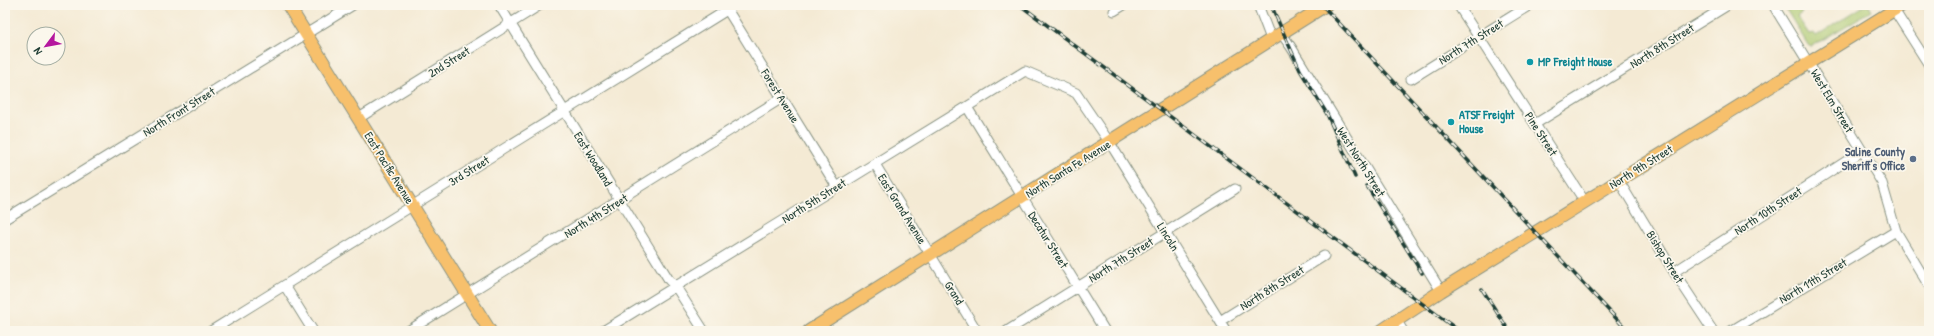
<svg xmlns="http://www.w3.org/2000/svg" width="1934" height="336" font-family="'Patrick Hand',sans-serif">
	<rect width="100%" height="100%" fill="#fbf7ec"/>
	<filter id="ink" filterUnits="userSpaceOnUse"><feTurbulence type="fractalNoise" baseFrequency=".025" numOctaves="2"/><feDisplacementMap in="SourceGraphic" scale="8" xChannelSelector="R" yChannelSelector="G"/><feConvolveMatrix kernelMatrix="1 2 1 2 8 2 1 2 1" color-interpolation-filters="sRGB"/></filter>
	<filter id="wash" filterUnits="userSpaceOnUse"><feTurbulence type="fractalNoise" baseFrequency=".012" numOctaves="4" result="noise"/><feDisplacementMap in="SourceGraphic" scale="16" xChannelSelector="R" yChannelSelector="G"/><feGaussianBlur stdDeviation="0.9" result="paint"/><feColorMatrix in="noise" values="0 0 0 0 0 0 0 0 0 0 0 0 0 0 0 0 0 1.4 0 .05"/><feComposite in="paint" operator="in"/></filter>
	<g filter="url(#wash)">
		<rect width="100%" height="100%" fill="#f4ead4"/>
		<!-- green -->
		<path fill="#acc86e" stroke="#668251" d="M1791,5L1798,6L1802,13L1797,16L1809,34L1814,33L1816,36L1865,5H1869L1872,10L1811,47L1808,45L1787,11V7Z"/>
	</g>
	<g filter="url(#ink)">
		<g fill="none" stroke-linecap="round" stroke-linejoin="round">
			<defs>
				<path id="minor" d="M499,5L669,280L676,287L704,331
					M1258,5L1271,39
					M1458,5L1585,202
					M1773,5L1882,183L1896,231L1929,286
					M725,6L837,187
					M1894,10L1929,65
					M1114,11L1124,5
					M1281,33L1291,47L1441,291
					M1411,79L1530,5
					M967,107L1105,331
					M359,118L540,5
					M1535,124L1728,5
					M875,164L977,331
					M1619,181L1674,272L1713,331
					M5,219L353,5
					M1674,272L1862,151
					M285,286L313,331
					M1220,321L1324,256
					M1397,321L1403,331
					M211,331L727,10
					M408,331L782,98
					M603,331L1025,71L1076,93L1110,143L1226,331
					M1007,331L1235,189
					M1731,331L1896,231"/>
				<path id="major" d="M288,5L490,331
					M809,331L1326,5
					M1381,331L1441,291L1902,5"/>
			</defs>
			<!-- minor casing -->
			<use href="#minor" stroke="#8a9484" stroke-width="11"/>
			<!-- major casing -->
			<use href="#major" stroke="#8a9484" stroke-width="14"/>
			<!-- minor -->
			<use href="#minor" stroke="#fff" stroke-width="9"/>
			<!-- major -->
			<use href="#major" stroke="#f7c06c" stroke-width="12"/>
			<defs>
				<path id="rail" d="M1020,5L1459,331
					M1271,5L1300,70L1327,114L1355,177
					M1322,5L1628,331
					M1367,186L1422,273
					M1482,289L1509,331"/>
			</defs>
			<!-- rail casing -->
			<use href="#rail" stroke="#1f3d34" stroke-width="3.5"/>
			<!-- rail -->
			<use href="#rail" stroke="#fbf7ec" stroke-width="2" stroke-dasharray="6" stroke-linecap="butt"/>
		</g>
	</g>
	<!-- markers -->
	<g fill="#0f9aa8" stroke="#fbf7ec" stroke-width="1.5">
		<circle cx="1530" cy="62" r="4"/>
		<circle cx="1451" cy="122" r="4"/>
	</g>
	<circle fill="#5c6f8a" stroke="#fbf7ec" stroke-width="1.5" cx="1913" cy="159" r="4"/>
	<g text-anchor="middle" stroke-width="3.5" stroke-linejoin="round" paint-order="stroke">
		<!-- street labels -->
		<g font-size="12" fill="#1f3d34" stroke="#fbf7ec">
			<text transform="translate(1471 42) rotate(-32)" y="4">North 7th Street</text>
			<text transform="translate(1662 46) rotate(-32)" y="4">North 8th Street</text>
			<text transform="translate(449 62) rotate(-32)" y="4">2nd Street</text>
			<text transform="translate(780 96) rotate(58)" y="4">Forest Avenue</text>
			<text transform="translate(1832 101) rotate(59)" y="4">West Elm Street</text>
			<text transform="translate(179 112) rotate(-32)" y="4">North Front Street</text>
			<text transform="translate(1541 134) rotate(57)" y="4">Pine Street</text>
			<text transform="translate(593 159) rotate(58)" y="4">East Woodland</text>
			<text transform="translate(1361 162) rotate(58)" y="4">West North Street</text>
			<text transform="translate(1641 167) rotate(-32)" y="4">North 9th Street</text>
			<text transform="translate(389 168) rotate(58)" y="4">East Pacific Avenue</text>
			<text transform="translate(1068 169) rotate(-32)" y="4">North Santa Fe Avenue</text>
			<text transform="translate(469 171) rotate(-32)" y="4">3rd Street</text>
			<text transform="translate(814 201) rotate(-32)" y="4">North 5th Street</text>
			<text transform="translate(902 209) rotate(58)" y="4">East Grand Avenue</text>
			<text transform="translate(1768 211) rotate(-33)" y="4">North 10th Street</text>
			<text transform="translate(596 216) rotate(-32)" y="4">North 4th Street</text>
			<text transform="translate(1168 237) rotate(58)" y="4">Lincoln</text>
			<text transform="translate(1048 240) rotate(58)" y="4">Decatur Street</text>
			<text transform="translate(1665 257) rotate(58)" y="4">Bishop Street</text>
			<text transform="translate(1121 260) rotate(-32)" y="4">North 7th Street</text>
			<text transform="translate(1813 281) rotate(-31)" y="4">North 11th Street</text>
			<text transform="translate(1272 288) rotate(-32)" y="4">North 8th Street</text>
			<text transform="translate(954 293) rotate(58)" y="4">Grand</text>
		</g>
		<!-- culture labels -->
		<g font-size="12" font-weight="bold" fill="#0d838f" stroke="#fbf7ec" text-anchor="start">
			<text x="1538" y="66">MP Freight House</text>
			<text x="1459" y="119">ATSF Freight<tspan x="1459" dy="14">House</tspan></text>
		</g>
		<!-- service labels -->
		<g font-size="12" font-weight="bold" fill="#4e5e75" stroke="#fbf7ec" text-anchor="end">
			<text x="1905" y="156">Saline County<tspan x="1905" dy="14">Sheriff's Office</tspan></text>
		</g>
	</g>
	<!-- margin -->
	<rect width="1934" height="336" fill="none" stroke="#fbf7ec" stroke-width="20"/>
	<!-- north arrow -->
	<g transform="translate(46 46) rotate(238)"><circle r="19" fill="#fbf7ec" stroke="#a3ada2"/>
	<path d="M0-3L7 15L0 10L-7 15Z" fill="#b5179e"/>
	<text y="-6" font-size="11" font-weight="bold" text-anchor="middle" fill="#1f3d34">N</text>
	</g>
</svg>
